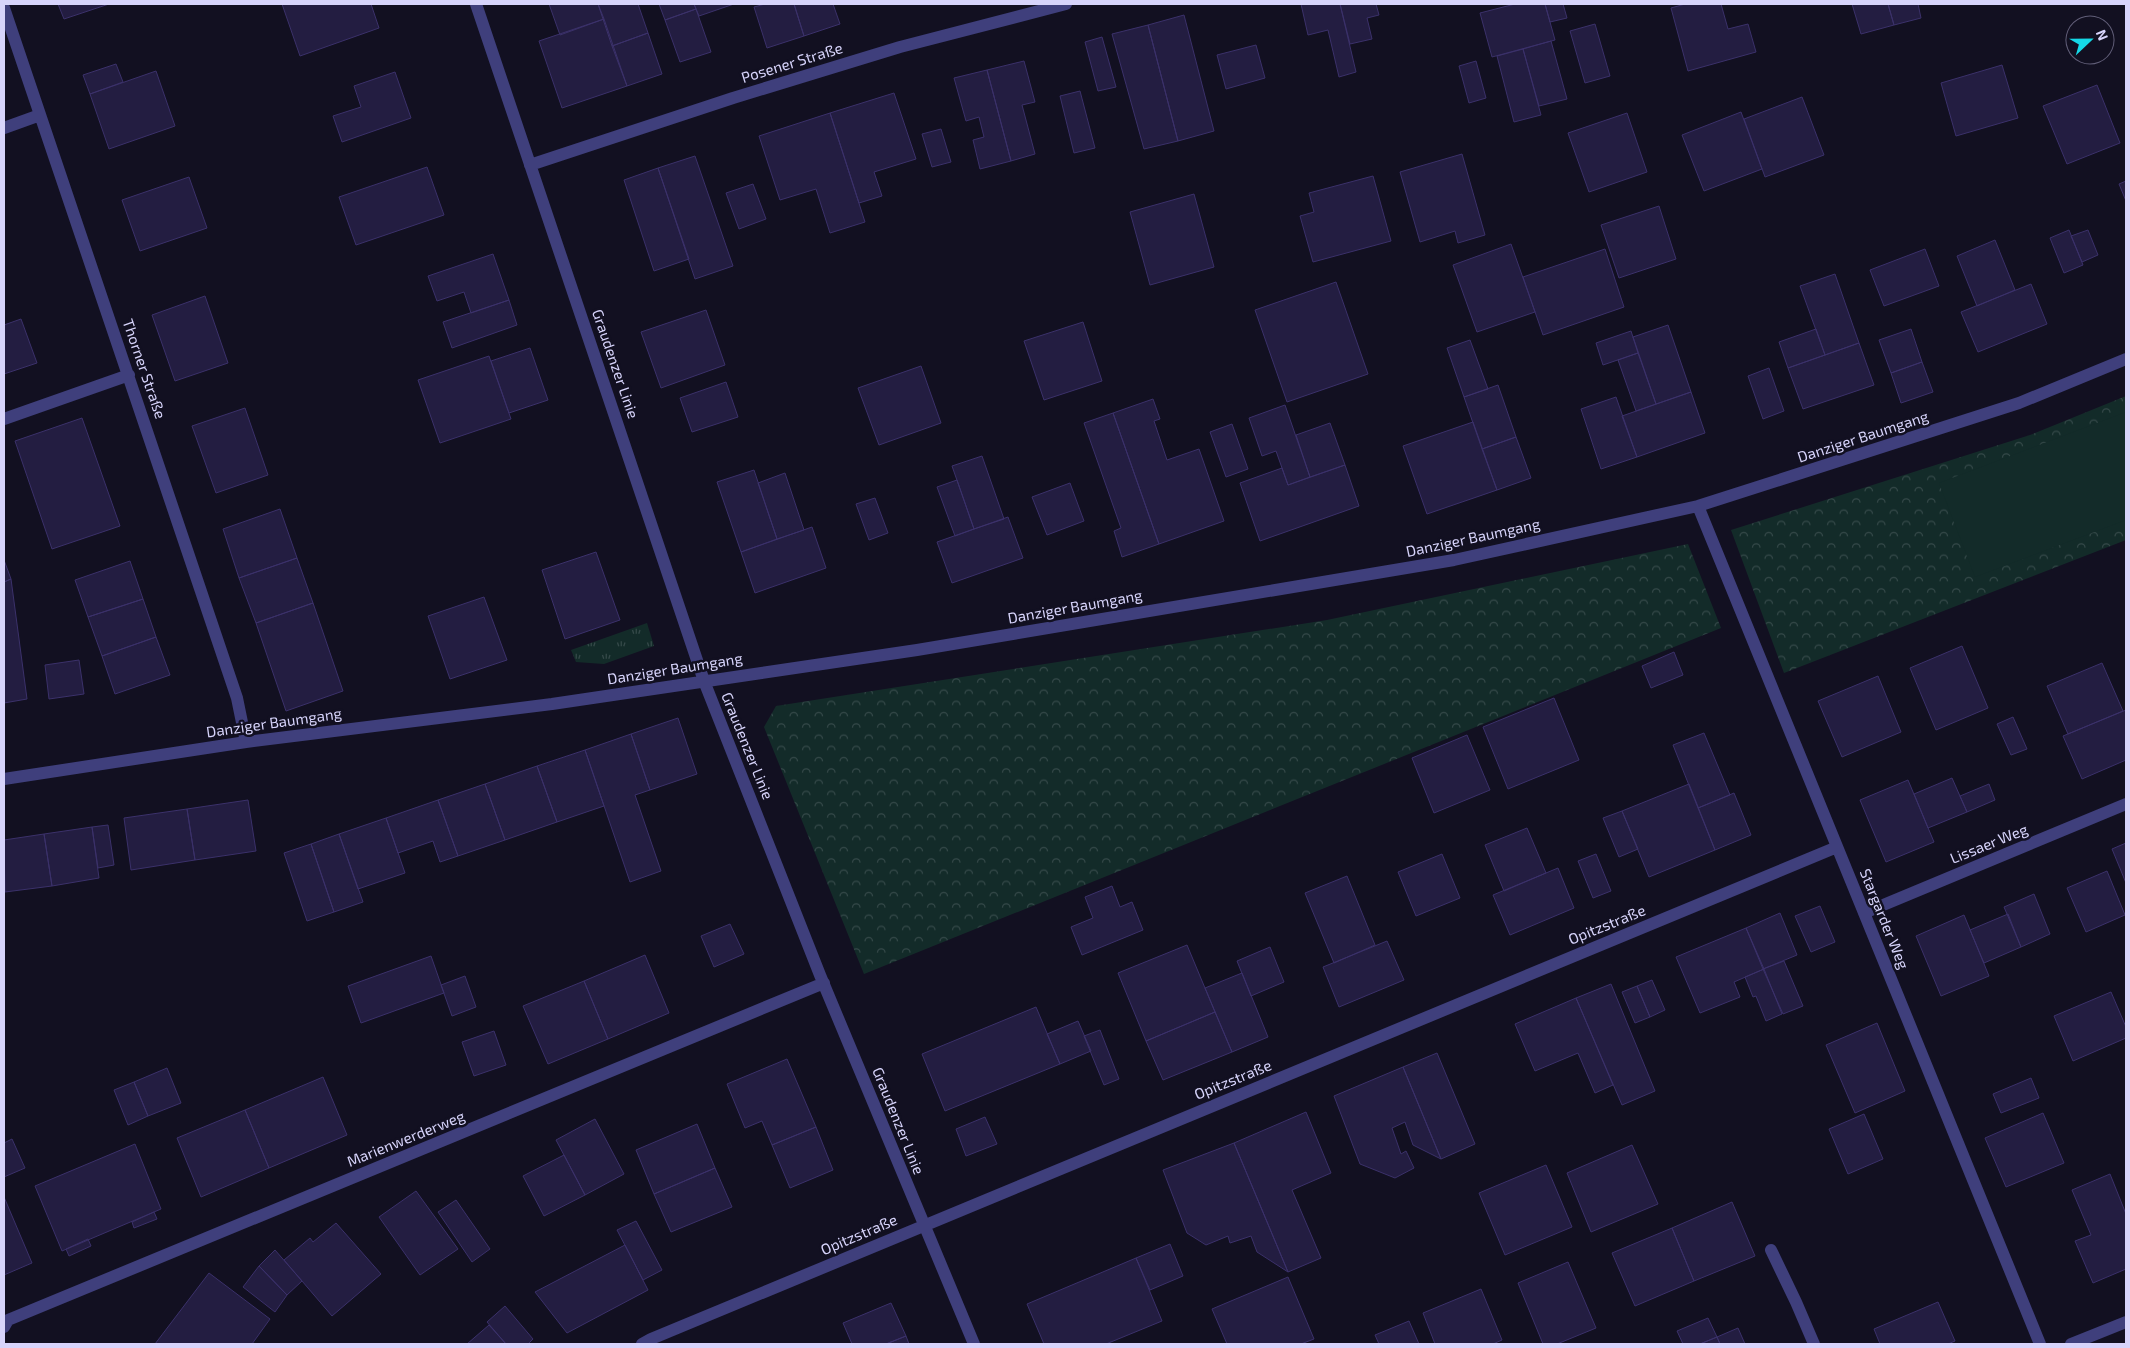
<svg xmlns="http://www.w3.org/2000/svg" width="2130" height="1348" font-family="'Exo 2',sans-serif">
	<defs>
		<pattern id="grass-tufts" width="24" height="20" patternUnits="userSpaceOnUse" patternTransform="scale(1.25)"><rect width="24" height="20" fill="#132b29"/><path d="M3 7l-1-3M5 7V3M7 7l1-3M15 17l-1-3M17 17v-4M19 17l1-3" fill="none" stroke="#354949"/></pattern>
		<pattern id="park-crowns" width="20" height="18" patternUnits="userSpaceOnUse" patternTransform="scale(1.25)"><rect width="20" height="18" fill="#132b29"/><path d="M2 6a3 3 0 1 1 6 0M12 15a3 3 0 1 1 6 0" fill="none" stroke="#354949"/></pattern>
	</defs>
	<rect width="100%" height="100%" fill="#121021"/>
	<!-- grass -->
	<path fill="url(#grass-tufts)" d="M647,623L654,646L604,664L576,662L571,650Z"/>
	<!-- park -->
	<path fill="url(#park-crowns)" d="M2126,396V540L1784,673L1731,530L2030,435Z
		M1688,544L1721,628L864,974L764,727L776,706L1327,620Z"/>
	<!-- garden -->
	<path fill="#132b29" d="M2126,412V520L1975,577L1939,483Z"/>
	<!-- building -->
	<path fill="#231d41" stroke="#3b316a" d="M58,4H109L64,19Z
		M282,4H371L379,28L300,56Z
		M549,4H598L604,19L560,35Z
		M598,4H638L648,33L612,46Z
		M659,4H694L696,9L665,20Z
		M694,4H734L699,16Z
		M765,4H794L804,36L767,48L754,7Z
		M794,4H833L840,24L804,36Z
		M1301,4H1340L1356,72L1339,77L1328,30L1308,35Z
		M1340,4H1376L1379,15L1367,18L1372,39L1350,44Z
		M1515,4H1545L1555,40L1492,57L1480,13Z
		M1545,4H1563L1567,18L1550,22Z
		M1685,4H1721L1728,29L1748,24L1756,52L1688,71L1671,8Z
		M1852,4H1888L1894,25L1861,34Z
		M1888,4H1918L1921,18L1894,25Z
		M696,9L711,52L680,62L665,20Z
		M1184,15L1214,131L1178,141L1148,25Z
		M604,19L627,86L562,108L539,41Z
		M1595,24L1610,76L1585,83L1570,31Z
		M1148,25L1178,141L1144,149L1112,34Z
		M648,33L662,74L627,86L612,46Z
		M1102,37L1116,87L1098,91L1085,42Z
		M1551,41L1567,99L1539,106L1523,49Z
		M1256,45L1265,78L1226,89L1217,55Z
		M1523,49L1541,115L1514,122L1497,56Z
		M1024,61L1035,102L1022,105L1035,154L1011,161L987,70Z
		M1476,61L1486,98L1469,103L1459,66Z
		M116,64L123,82L90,94L83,75Z
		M2002,65L2018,118L1956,136L1941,83Z
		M987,70L1011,161L980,169L973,140L984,137L979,117L966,121L954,78Z
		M156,71L175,126L109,149L90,94Z
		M395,72L411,118L342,142L333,116L361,107L354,86Z
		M2097,85L2120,143L2067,164L2043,106Z
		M1080,91L1095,148L1074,153L1060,96Z
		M894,93L916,159L874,172L882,196L859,203L830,113Z
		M1802,97L1824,155L1765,177L1744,119Z
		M1741,112L1762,169L1704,191L1682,135Z
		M830,113L865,222L830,233L816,189L780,200L759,136Z
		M1627,113L1647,172L1589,192L1568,133Z
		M941,129L951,162L932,167L922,134Z
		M1462,154L1485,235L1458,243L1455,231L1420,242L1400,172Z
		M695,156L733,266L695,279L658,168Z
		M427,167L444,215L356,245L339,197Z
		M658,168L689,259L654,271L624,180Z
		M1373,176L1391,241L1313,262L1300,216L1314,212L1309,193Z
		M189,177L207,228L140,251L122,200Z
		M2126,181V201L2119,184Z
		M753,184L766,219L739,229L726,193Z
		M1194,194L1214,267L1150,285L1130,212Z
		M1659,206L1676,259L1619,278L1601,225Z
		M2069,230L2083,265L2064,273L2050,238Z
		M2088,230L2098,255L2082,262L2071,236Z
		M1995,240L2015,290L1977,306L1957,256Z
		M1511,244L1535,312L1477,332L1453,265Z
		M1605,249L1624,307L1543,335L1523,277Z
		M1925,249L1939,286L1884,306L1870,270Z
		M493,254L509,300L471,313L464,292L437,301L428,276Z
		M1835,274L1859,343L1825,355L1800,286Z
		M1336,282L1368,374L1287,402L1255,310Z
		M2031,284L2047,324L1978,352L1961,312Z
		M205,296L228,363L175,381L152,315Z
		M509,300L517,325L452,348L443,322Z
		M706,310L725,365L661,388L641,332Z
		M21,319L37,363L4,374V325Z
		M1083,322L1102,381L1044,400L1024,341Z
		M1668,325L1691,392L1656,404L1633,337Z
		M1816,329L1825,355L1788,368L1779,342Z
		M1911,329L1922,362L1891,373L1879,340Z
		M1631,331L1638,353L1603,365L1596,343Z
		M1470,340L1488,389L1464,397L1447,348Z
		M1859,343L1874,385L1803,409L1788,368Z
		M530,348L548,400L509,413L491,361Z
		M1638,353L1656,404L1636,411L1618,360Z
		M489,356L511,419L440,443L418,380Z
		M1922,362L1933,392L1901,403L1891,373Z
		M921,366L941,423L879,445L858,388Z
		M1769,368L1784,411L1763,419L1748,376Z
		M726,382L738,417L692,432L680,398Z
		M1498,385L1516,437L1482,449L1464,397Z
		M1691,392L1705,433L1637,457L1622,416Z
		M1616,397L1637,457L1601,469L1581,409Z
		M1153,399L1160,419L1154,421L1167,460L1199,449L1224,521L1159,544L1113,413Z
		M1285,405L1310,477L1288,485L1276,451L1262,456L1249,418Z
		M245,408L268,475L216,493L192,426Z
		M1113,413L1159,544L1122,557L1114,531L1121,528L1084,423Z
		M82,418L120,526L52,549L15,441Z
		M1473,422L1497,490L1427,514L1403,446Z
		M1330,423L1345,465L1310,477L1296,435Z
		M1232,424L1248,469L1226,477L1210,432Z
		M1516,437L1531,478L1497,490L1482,449Z
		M982,456L1004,519L974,529L952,466Z
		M1345,465L1359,506L1260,541L1240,483L1282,468L1288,485Z
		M754,470L777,539L741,552L717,482Z
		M785,473L804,530L777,539L758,483Z
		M957,480L974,529L955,536L937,487Z
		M1070,483L1084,521L1047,535L1032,497Z
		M875,498L888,533L869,540L856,504Z
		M280,509L297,558L239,578L223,529Z
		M1008,517L1023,558L952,583L937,542Z
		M812,527L826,568L755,593L741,552Z
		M596,552L620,620L565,639L542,570Z
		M297,558L313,603L256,623L239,578Z
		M4,560L11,579L4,582Z
		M130,561L143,599L88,617L75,580Z
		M11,579L27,699L4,703V582Z
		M484,597L507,660L450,679L428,616Z
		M143,599L156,637L102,656L88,617Z
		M313,603L343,691L286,711L256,623Z
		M156,637L170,675L115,694L102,656Z
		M1962,646L1988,708L1936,730L1910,668Z
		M1674,652L1683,675L1651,688L1642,666Z
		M79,660L84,694L49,699L45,665Z
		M2102,663L2123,711L2068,734L2047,686Z
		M1878,676L1901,732L1842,757L1818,701Z
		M1554,698L1579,760L1508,789L1483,727Z
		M2126,710V760L2082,779L2063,736Z
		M2013,717L2027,749L2011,755L1997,724Z
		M678,718L697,774L650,790L631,734Z
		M1704,733L1730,795L1698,808L1673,745Z
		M631,734L650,790L635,795L661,871L630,882L585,750Z
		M1467,735L1490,790L1434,813L1412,758Z
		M585,750L604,806L557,822L537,766Z
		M537,766L557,822L505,840L485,784Z
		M1952,778L1967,812L1928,828L1914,794Z
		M1908,780L1934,842L1886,862L1860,800Z
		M485,784L505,840L458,856L438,800Z
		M1689,784L1715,850L1649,877L1622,811Z
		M1989,784L1995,800L1967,812L1960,796Z
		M1734,793L1751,835L1715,850L1698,808Z
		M248,800L256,851L195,860L187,809Z
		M438,800L458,856L440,862L433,841L398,853L386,818Z
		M187,809L195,860L131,870L124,818Z
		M1622,811L1638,849L1619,857L1603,818Z
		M386,818L405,873L358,889L339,834Z
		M108,825L114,865L98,868L92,827Z
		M92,827L99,878L52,886L44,834Z
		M1527,828L1546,873L1504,891L1485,845Z
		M44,834L52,886L5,892L4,840Z
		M339,834L363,902L334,912L311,844Z
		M2126,843V883L2112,849Z
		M311,844L334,912L307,921L284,853Z
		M1442,854L1460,898L1416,916L1398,872Z
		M1596,854L1611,891L1593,898L1578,861Z
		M1558,868L1574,908L1510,935L1493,895Z
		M2107,871L2125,915L2086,932L2067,888Z
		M1347,876L1375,945L1334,963L1305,893Z
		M1112,886L1120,907L1132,902L1143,930L1082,955L1071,927L1093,918L1085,897Z
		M2034,894L2050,934L2021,947L2004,907Z
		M1820,906L1835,942L1811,952L1795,916Z
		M1780,913L1797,955L1763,969L1746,928Z
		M2008,914L2021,947L1984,963L1970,930Z
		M1964,915L1989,976L1941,996L1916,936Z
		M730,924L744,954L714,967L701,936Z
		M1746,928L1764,969L1734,982L1740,997L1700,1013L1676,957Z
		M1387,941L1404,980L1339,1007L1323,967Z
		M1187,945L1215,1012L1146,1041L1118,973Z
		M1270,947L1284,982L1251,996L1237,961Z
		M645,955L669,1013L608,1039L584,981Z
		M431,956L444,993L361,1023L348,986Z
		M1784,961L1803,1006L1783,1014L1763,969Z
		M1764,969L1782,1014L1766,1021L1756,996L1753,997L1745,977Z
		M1242,973L1268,1037L1232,1052L1205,988Z
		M465,976L476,1007L452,1016L441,985Z
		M1652,980L1665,1010L1650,1017L1637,986Z
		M584,981L608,1039L548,1064L523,1006Z
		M1611,984L1655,1091L1622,1105L1576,998Z
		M1637,986L1650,1017L1635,1023L1622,992Z
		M2111,992L2126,1027V1038L2073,1061L2054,1016Z
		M1576,998L1613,1085L1595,1093L1578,1053L1535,1071L1515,1024Z
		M1036,1007L1060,1064L945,1111L922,1054Z
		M1215,1012L1232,1052L1163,1080L1146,1041Z
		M1078,1021L1091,1051L1060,1064L1047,1034Z
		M1877,1023L1905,1091L1855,1113L1826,1045Z
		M1100,1030L1119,1079L1104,1085L1084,1036Z
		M494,1031L506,1065L474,1076L462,1042Z
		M1437,1053L1475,1144L1441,1159L1403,1067Z
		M787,1059L816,1127L772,1145L762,1121L745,1128L727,1084Z
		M1403,1067L1441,1159L1413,1145L1405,1122L1392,1128L1401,1154L1406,1151L1414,1168L1395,1178L1360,1164L1334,1096Z
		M167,1068L181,1103L148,1116L134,1082Z
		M323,1077L347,1135L269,1168L245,1110Z
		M2031,1078L2039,1098L2001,1113L1993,1094Z
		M134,1082L148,1116L128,1125L114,1090Z
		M245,1110L269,1168L201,1197L177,1138Z
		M1306,1112L1331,1173L1292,1190L1321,1258L1288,1272L1234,1143Z
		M2043,1113L2064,1163L2006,1187L1985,1138Z
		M1864,1114L1883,1159L1848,1174L1829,1129Z
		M985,1117L997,1144L966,1156L956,1129Z
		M595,1119L624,1174L585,1195L556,1140Z
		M697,1124L715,1168L654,1194L636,1150Z
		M816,1127L833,1170L790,1188L772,1145Z
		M12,1139L25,1168L4,1177V1143Z
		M1234,1143L1288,1272L1257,1252L1251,1236L1230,1243L1228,1236L1206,1245L1187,1233L1163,1170Z
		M135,1144L161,1209L62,1251L35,1186Z
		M1632,1145L1658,1204L1591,1232L1567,1173Z
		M564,1155L585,1195L544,1216L523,1176Z
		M1546,1165L1572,1227L1505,1255L1479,1193Z
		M715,1168L732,1207L671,1232L654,1194Z
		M2110,1174L2126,1214V1269L2093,1283L2075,1241L2091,1235L2072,1190Z
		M416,1191L458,1249L420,1275L379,1217Z
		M4,1197L32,1263L4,1275Z
		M456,1200L490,1249L472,1262L438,1212Z
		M1732,1202L1755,1256L1694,1281L1672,1228Z
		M154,1212L157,1219L134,1228L132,1222Z
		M636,1221L662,1270L643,1280L617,1230Z
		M336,1223L381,1274L332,1316L284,1260L310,1238L313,1242Z
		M1672,1228L1694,1281L1635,1306L1612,1253Z
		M88,1239L91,1246L69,1256L66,1249Z
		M1170,1244L1183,1276L1150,1290L1136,1258Z
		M625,1245L648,1290L567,1333L535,1292Z
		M275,1250L302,1281L287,1295L259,1266Z
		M1136,1258L1162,1321L1106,1344H1044L1027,1304Z
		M1568,1262L1596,1328L1557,1344H1543L1518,1283Z
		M259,1266L287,1295L275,1312L243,1287Z
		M209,1273L270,1319L252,1344H155Z
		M1288,1277L1314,1339L1301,1344H1227L1212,1309Z
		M1481,1289L1502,1340L1493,1344H1435L1423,1313Z
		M1938,1302L1955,1341L1948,1344H1880L1874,1329Z
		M891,1303L906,1336L886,1344H852L843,1323Z
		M505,1306L533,1339L528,1344H506L487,1322Z
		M1708,1318L1717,1337L1700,1344H1683L1677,1331Z
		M1409,1321L1419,1344H1379L1375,1335Z
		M489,1325L506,1344H467Z
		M1738,1328L1745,1344H1720L1717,1337Z
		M906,1336L909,1344H886Z
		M1717,1337L1720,1344H1700Z"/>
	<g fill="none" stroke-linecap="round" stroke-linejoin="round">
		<!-- minor -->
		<path stroke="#3f3f7c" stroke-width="12" d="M476,4L704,681L820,975L974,1344
			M4,8L237,698L246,742
			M4,128L40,115
			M530,165L733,98L900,47L1066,4
			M4,419L129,375
			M1698,506L2040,1344
			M4,779L246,742L552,704L917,650L1454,560L1698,506L2019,403L2126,359
			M1864,913L2126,804
			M1771,1250L1796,1302L1814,1344
			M4,1327L8,1320L824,983
			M642,1344L651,1339L1837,847
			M2071,1344L2126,1322"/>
	</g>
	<g text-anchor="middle" stroke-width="5" stroke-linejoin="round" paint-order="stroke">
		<!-- street labels -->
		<g font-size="15" fill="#d7d4fb" stroke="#121021">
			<text transform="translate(792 63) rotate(-17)" y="5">Posener Straße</text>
			<text transform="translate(615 364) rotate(71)" y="5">Graudenzer Linie</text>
			<text transform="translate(144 369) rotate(71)" y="5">Thorner Straße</text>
			<text transform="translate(1863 437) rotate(-18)" y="5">Danziger Baumgang</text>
			<text transform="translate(1473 538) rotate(-12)" y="5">Danziger Baumgang</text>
			<text transform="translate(1075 607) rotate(-10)" y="5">Danziger Baumgang</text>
			<text transform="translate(675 669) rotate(-9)" y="5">Danziger Baumgang</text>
			<text transform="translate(274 723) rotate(-8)" y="5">Danziger Baumgang</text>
			<text transform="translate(747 746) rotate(68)" y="5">Graudenzer Linie</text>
			<text transform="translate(1989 844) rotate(-22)" y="5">Lissaer Weg</text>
			<text transform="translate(1884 919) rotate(68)" y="5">Stargarder Weg</text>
			<text transform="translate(1607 925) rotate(-22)" y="5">Opitzstraße</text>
			<text transform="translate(1233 1080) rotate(-22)" y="5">Opitzstraße</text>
			<text transform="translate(898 1121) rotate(68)" y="5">Graudenzer Linie</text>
			<text transform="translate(406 1139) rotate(-22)" y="5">Marienwerderweg</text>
			<text transform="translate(859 1235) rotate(-23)" y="5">Opitzstraße</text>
		</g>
	</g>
	<!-- border -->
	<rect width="2130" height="1348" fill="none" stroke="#d7d4fb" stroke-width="10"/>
	<!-- north arrow -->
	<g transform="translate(2090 40) rotate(68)"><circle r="24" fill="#121021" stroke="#615e78"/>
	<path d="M0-4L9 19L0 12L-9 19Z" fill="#15d8e6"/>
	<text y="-8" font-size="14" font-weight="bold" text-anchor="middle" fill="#d7d4fb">N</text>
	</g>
</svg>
